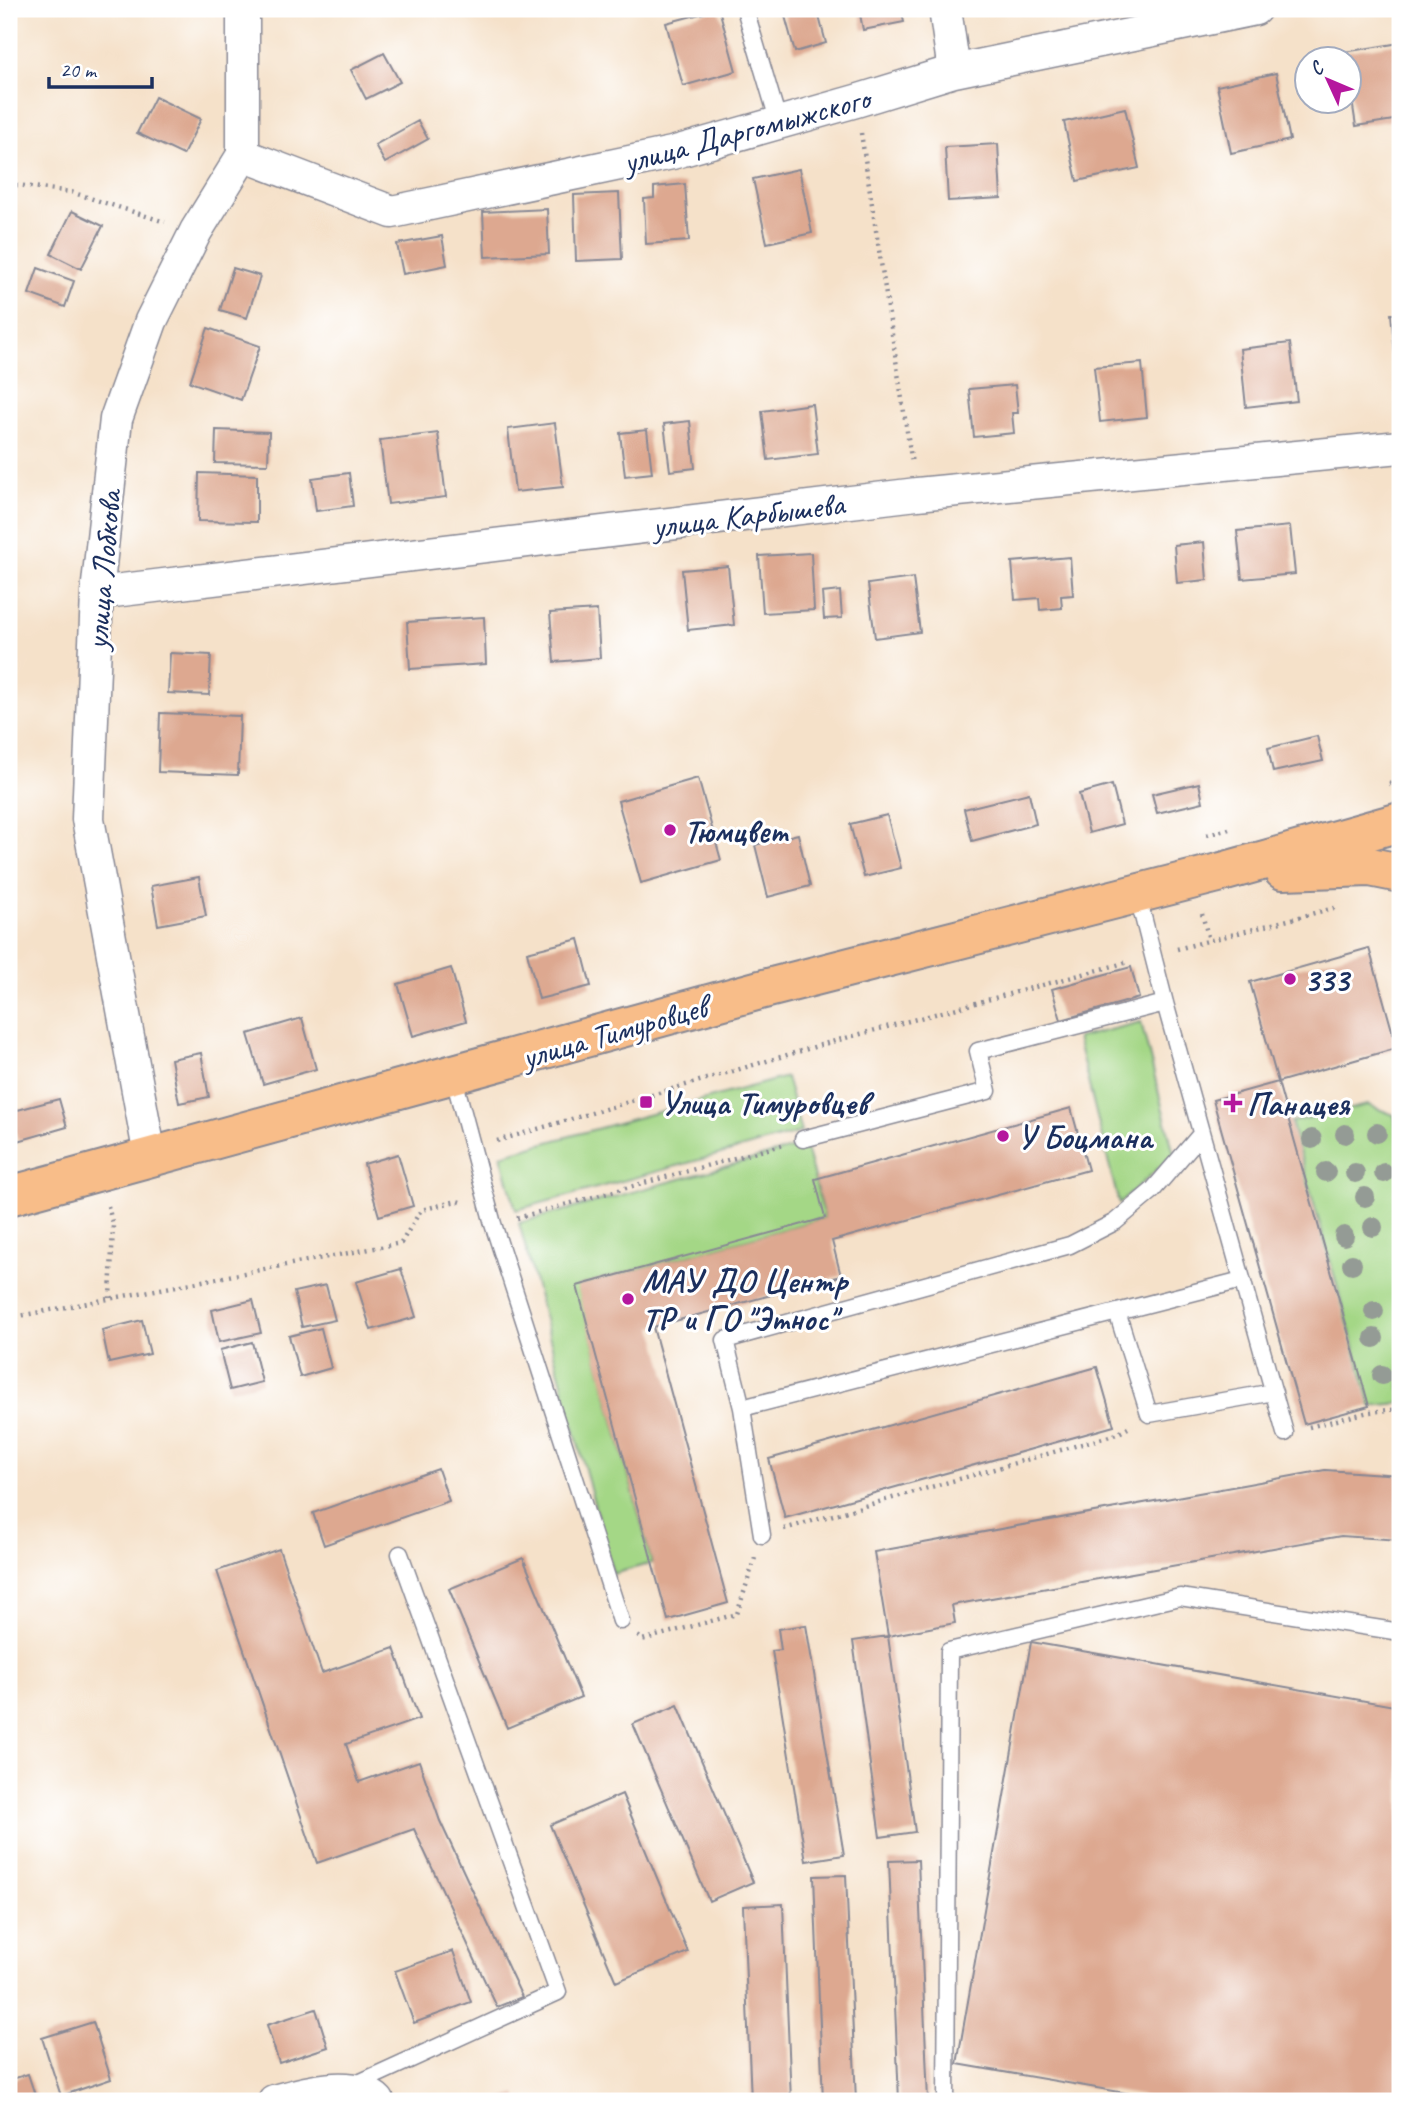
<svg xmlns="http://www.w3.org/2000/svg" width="1409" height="2110" font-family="Caveat,sans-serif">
	<rect width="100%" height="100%" fill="#fff"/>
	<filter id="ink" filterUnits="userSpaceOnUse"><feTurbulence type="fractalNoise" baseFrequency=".0143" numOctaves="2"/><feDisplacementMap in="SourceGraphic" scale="14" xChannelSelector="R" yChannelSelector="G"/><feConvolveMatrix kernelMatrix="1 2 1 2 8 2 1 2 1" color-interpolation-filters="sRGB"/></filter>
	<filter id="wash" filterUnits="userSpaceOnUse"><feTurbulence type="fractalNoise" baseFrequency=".00686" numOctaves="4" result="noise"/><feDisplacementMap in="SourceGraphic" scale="28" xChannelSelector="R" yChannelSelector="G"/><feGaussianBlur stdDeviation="1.57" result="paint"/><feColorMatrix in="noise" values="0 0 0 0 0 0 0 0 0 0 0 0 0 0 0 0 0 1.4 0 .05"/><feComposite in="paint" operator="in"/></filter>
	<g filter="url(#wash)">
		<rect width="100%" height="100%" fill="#f5e1c9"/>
		<!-- green -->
		<path fill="#a4d786" stroke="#608372" stroke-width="2" d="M1141,1022L1174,1154L1119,1204L1077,1038Z
			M786,1077L801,1132L516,1210L501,1155Z
			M1368,1105L1394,1115L1400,1144V1403L1371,1406L1291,1122Z
			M805,1145L825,1218L578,1286L652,1563L613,1574L519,1223Z"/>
		<g id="blocks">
			<!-- building -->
			<path fill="#dda890" d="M719,9L736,71L683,86L666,23Z
				M783,9H817L826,43L795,52Z
				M859,9H901L904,22L863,30Z
				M1400,43V119L1356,126L1350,87V60H1345L1344,52Z
				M384,53L400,82L366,99L351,70Z
				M1276,73L1290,140L1231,153L1217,86Z
				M155,97L201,119L183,155L137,133Z
				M1125,108L1139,168L1077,181L1064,122Z
				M418,121L428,139L385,163L375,145Z
				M998,144L1001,198L948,201L945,147Z
				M799,169L812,233L767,243L753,179Z
				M685,184L689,241L646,244L644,199L654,198V187Z
				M619,193L622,259L576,261L574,195Z
				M547,209L549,254L485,257L483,212Z
				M72,211L103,226L81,269L51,254Z
				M442,236L447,265L403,274L397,244Z
				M38,268L74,281L65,307L29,294Z
				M233,268L260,276L247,318L220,310Z
				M1391,314H1400V384L1398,385Z
				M208,328L260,346L241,400L190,382Z
				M1290,343L1297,401L1246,407L1240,349Z
				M1142,363L1147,417L1100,422L1094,367Z
				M1015,385L1018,413H1012L1014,433L974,437L969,389Z
				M812,404L818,454L768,460L762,411Z
				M690,421L695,468L670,471L664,424Z
				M555,423L563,487L515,492L508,429Z
				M216,430L269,432L268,464L215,463Z
				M647,430L652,473L625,476L620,433Z
				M438,433L446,497L388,504L380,440Z
				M199,473L257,475V522L198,521Z
				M349,473L353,506L316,511L312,478Z
				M1290,526L1295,574L1242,579L1237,531Z
				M1204,542L1207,580L1177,583L1174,545Z
				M811,553L814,610L763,613L759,556Z
				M1070,557L1073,595L1061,596L1062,608L1040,610L1039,598L1015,600L1012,562Z
				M728,566L734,625L688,630L682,570Z
				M913,578L920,632L875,638L868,584Z
				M840,591L842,618L824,619L822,593Z
				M597,610L600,658L554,662L550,613Z
				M484,617L486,664L410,669L407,622Z
				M170,653L211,655L209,695L168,693Z
				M160,713L240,716L238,775L158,772Z
				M1317,736L1323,761L1273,772L1268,748Z
				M698,778L721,860L641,883L618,801Z
				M1199,783L1203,802L1157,813L1152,794Z
				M1112,785L1122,824L1089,833L1079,794Z
				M1029,793L1036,824L972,841L964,809Z
				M887,815L901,868L864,877L850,824Z
				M798,834L810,886L768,897L755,845Z
				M199,877L206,916L158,925L151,886Z
				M579,939L591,986L539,999L527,952Z
				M1369,948L1397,1048L1278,1082L1250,982Z
				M1131,967L1139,998L1061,1020L1052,989Z
				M451,968L466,1021L413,1036L398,984Z
				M302,1018L316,1069L263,1084L248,1034Z
				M201,1053L209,1097L179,1103L171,1059Z
				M1278,1082L1369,1406L1304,1424L1213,1100Z
				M59,1099L67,1127L18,1141L10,1112Z
				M1071,1108L1088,1170L832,1241L841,1276L653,1327L728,1603L668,1620L577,1286L825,1218L815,1179Z
				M398,1154L413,1206L379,1216L364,1164Z
				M401,1269L416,1317L371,1330L356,1282Z
				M326,1285L335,1320L302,1327L294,1292Z
				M253,1300L261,1333L219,1342L212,1310Z
				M142,1320L150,1354L109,1363L102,1330Z
				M321,1328L331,1368L300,1377L289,1336Z
				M252,1342L262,1382L230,1390L220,1350Z
				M1097,1367L1114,1426L785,1518L769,1459Z
				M438,1469L449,1501L324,1545L313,1513Z
				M1325,1470L1400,1475V1540L1341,1536L952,1605L955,1623L888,1636L915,1832L880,1837L853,1641L888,1636L874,1552Z
				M279,1549L322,1673L394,1648L419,1719L346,1744L359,1782L419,1761L440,1821L522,1997L497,2007L414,1829L317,1863L217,1571Z
				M523,1558L581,1697L507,1728L449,1589Z
				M806,1625L844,1855L806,1861L772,1651L781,1650L778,1629Z
				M1031,1642L1400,1707V2101H1172L957,2064Z
				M678,1705L753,1882L709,1901L633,1724Z
				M622,1794L688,1952L616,1982L550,1825Z
				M918,1860L928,2101H899L889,1861Z
				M846,1875L856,2101H823L814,1876Z
				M783,1904L791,2101H751L743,1906Z
				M453,1951L471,2002L414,2023L395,1971Z
				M316,2009L328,2047L279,2063L267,2025Z
				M93,2022L111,2079L61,2096L42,2038Z
				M28,2074L37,2101H9V2080Z
				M517,2094L519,2101H495Z"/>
		</g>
	</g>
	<g filter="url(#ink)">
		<use href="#blocks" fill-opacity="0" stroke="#888894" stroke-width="2"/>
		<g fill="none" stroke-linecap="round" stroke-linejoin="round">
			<defs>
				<path id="service" d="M745,9L779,123
					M1137,893L1165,1003L1285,1433
					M453,1075L493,1224L621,1621
					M1201,1134L1152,1191L1115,1222L1070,1245L725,1340L742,1408L1242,1280
					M803,1139L988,1091L978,1051L1165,1003
					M1117,1312L1149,1414L1274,1392
					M742,1408L762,1535
					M350,2087L558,1992L400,1554
					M946,2101L949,1651L1180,1597L1400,1632"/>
				<path id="minor" d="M945,9L954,71
					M243,155L392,212L672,153L856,101L954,71L1255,9
					M97,593L917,494L1400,447
					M150,1156L88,819L97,593L116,419L151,321L196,231L243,155V9
					M274,2101C302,2093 355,2078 378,2101"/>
				<path id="primary" d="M1283,870L1370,867L1400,873
					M9,1196L760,990L1222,872L1400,822"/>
			</defs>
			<!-- service casing -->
			<use href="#service" stroke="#888894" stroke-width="19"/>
			<!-- minor casing -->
			<use href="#minor" stroke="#888894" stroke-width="35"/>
			<!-- primary casing -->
			<use href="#primary" stroke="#888894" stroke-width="42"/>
			<!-- path -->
			<path stroke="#888894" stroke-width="4.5" stroke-dasharray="2 5" stroke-linecap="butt" d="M861,133L912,464
				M9,184L71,192L165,222
				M1389,784L1400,781
				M1207,835L1229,829
				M1202,914L1209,940
				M1177,949L1338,907
				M497,1141L831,1042L1128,962
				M108,1206L113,1225L110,1298
				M517,1218L782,1145
				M9,1318L401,1243L421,1210L457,1201L460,1202
				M1309,1427L1369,1412L1400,1409
				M784,1529L1117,1434L1128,1428
				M638,1636L642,1640L737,1614L755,1558"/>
			<!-- service -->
			<use href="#service" stroke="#fff" stroke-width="16"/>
			<!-- minor -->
			<use href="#minor" stroke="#fff" stroke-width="32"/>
			<!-- primary -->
			<use href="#primary" stroke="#f8bd89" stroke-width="38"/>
		</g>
		<!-- trees -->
		<g fill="#949b95">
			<circle cx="1377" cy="1133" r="10"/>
			<circle cx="1345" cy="1134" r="10"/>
			<circle cx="1312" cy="1139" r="10"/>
			<circle cx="1326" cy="1172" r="10"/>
			<circle cx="1355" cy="1173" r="10"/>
			<circle cx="1384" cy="1173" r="10"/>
			<circle cx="1365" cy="1197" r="10"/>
			<circle cx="1373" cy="1227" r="10"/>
			<circle cx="1344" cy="1236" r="10"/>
			<circle cx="1352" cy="1264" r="10"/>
			<circle cx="1374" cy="1311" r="10"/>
			<circle cx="1374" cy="1338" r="10"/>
			<circle cx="1382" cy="1375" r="10"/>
		</g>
	</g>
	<!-- markers -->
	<g fill="#b5179e" stroke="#fff" stroke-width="2.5">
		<circle cx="670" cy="830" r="7"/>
		<circle cx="1290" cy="979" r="7"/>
		<rect x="639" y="1095" width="14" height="14" rx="3.5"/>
		<path d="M1229.5 1092.5h7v7h7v7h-7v7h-7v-7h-7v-7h7z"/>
		<circle cx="1003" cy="1136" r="7"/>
		<circle cx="628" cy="1299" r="7"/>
	</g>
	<g text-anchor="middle" stroke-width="6" stroke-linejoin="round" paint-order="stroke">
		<!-- street labels -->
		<g font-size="33" fill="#1b2f5e" stroke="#fff">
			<text transform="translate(746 129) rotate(-15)" y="12">улица Даргомыжского</text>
			<text transform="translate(748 514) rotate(-7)" y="12">улица Карбышева</text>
			<text transform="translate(102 570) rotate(-85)" y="12">улица Лобкова</text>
			<text transform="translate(614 1031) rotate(-16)" y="12">улица Тимуровцев</text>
		</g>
		<!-- poi labels -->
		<g font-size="33" font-weight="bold" fill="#1b2f5e" stroke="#fff" text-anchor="start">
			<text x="684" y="842">Тюмцвет</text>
			<text x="1304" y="991">333</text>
			<text x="660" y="1114">Улица Тимуровцев</text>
			<text x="1247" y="1115">Панацея</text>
			<text x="1017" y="1148">У Боцмана</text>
			<text x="642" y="1292">МАУ ДО Центр<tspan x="642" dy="38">ТР и ГО "Этнос"</tspan></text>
		</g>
	</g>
	<!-- margin -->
	<rect width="1409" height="2110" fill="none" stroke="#fff" stroke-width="35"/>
	<!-- north arrow -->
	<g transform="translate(1328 80) rotate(314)"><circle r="33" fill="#ffffff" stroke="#a4acbf" stroke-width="2"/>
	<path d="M0-5L12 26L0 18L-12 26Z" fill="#b5179e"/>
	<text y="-10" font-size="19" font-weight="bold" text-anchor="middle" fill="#1b2f5e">С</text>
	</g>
	<!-- scale -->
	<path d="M49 77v10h103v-10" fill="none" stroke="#1b2f5e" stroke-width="3.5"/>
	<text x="60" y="77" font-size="21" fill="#1b2f5e" stroke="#ffffff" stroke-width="5" paint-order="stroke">20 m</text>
</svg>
